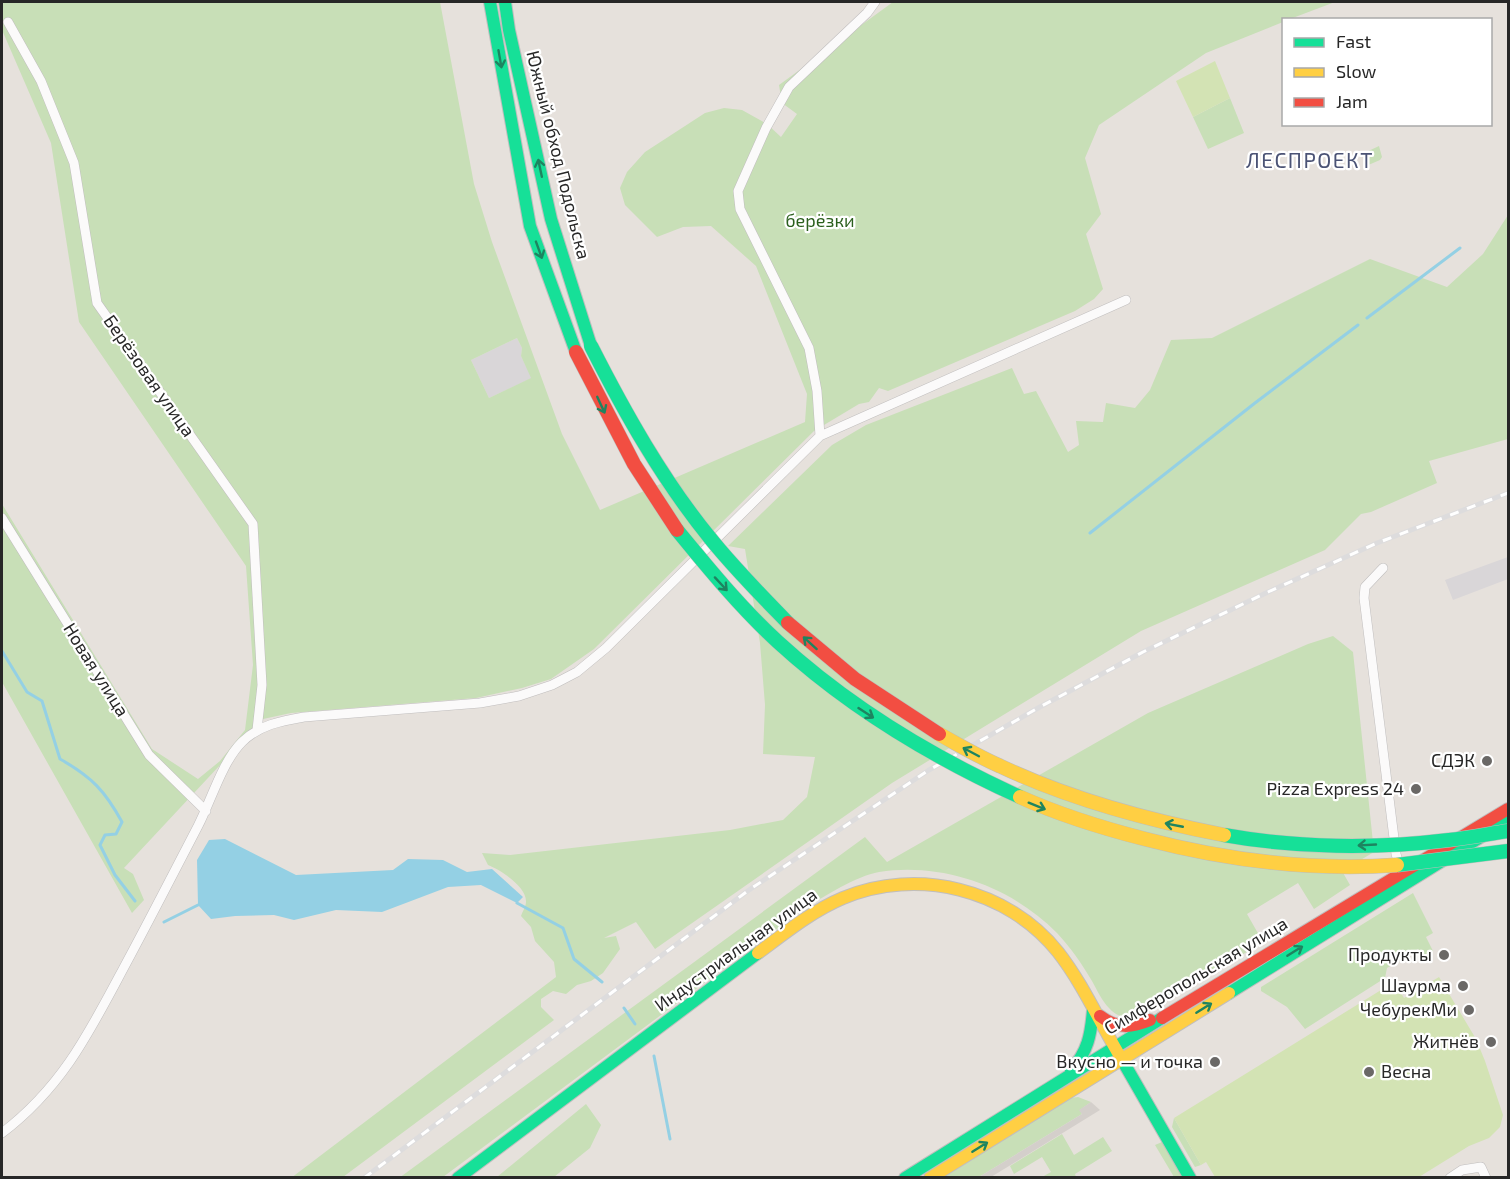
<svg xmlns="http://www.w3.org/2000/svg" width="1510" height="1179" font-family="'Exo 2',sans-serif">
	<rect width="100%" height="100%" fill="#e6e1dc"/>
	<!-- industrial -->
	<path fill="#d9d6d8" d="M517,338L522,348L521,356L532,378L489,398L471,360Z
		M1508,557V579L1453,600L1445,580Z"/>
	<!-- green -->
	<path fill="#c8dfb7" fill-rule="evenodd" d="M2,2H440L474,184L492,242L562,434L600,510L805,422L807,394L756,266L711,226L683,227L657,237L625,205L620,188L627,172L645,152L705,113L724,108L742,110L767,124L781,137L797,114L782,103L779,85L893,2H1335L1290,19L1284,20L1283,22L1206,53L1099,125L1085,158L1101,214L1086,234L1103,289L1094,299L1075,311L888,391L879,388L869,402L859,404L814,431L594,649L551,679L522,688L476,698L291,713L263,719L124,868L133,874L144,900L132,913L2,682V504L152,749L198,779L220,761L245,730L253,665L246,566L79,322L51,143L2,30ZM517,338L522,348L521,356L531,378L489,398L471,360Z
		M1230,98L1244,133L1208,149L1193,117Z
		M1379,146L1382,157L1380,160L1366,166L1362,154Z
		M1508,215V439L1429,461L1437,483L1371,512L1361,514L1325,550L1141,631L892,783L655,949L636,922L604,938L616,936L620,949L603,973L591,981L577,985L566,994L553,991L541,999V1007L554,1020L343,1177L291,1178L556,977L554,962L535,941L531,927L521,916C522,913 526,906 526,902C527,887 501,870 488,865L482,853L510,855L730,830L783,820L807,797L815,757L763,754L765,705L760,643L745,549L728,546L832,445L866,425L1012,368L1024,394L1036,391L1068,452L1079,445L1076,421L1103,422L1106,403L1135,408L1150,390L1171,340L1212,338L1370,259L1447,287L1483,254Z
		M1333,636L1353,652L1374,852L1342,871L1350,885L1314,909L1298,883L1247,914L1263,942L1142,1016C1130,1020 1118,1018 1109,1008C1102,1001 1097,990 1092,981C1082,964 1071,948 1057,933C1012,887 943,862 879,872C856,876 825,896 805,908L443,1177L399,1178L865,837L887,862L1148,713L1308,644Z
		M1413,893L1433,933L1426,937L1433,951L1423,956L1418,949L1387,968L1385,978L1305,1029L1287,1007L1261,991V987Z
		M1078,1097L1091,1102L1080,1110L1082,1114L979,1177L943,1178L1070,1098Z
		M586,1104L601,1125L590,1148L554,1177H497Z
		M1174,1118L1201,1165L1195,1167L1172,1127Z
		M1062,1134L1074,1155L1103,1137L1112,1151L1075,1174L1076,1177H1042L1051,1172L1042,1157L1014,1174L1010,1166Z
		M1162,1142L1183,1177H1174L1155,1145Z"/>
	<!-- pitch -->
	<path fill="#d3e3b4" d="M1215,61L1230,98L1193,117L1176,81Z
		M1439,977L1476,1039L1485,1061L1503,1115L1500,1127L1489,1138L1469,1146L1419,1177H1215L1206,1162L1201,1165L1174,1118L1394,982L1404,998Z"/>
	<!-- plaza -->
	<path fill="#d4cfcb" d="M1091,1102L1100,1110L991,1177H979L1082,1114L1079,1110Z"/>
	<!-- water -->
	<path fill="#94d0e4" d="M225,839L296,875L393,870L408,859L443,860L467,872L492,869L523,897L517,903L481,885L448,887L382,912L336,910L294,920L274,915L235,916L211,919L198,905L197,860L209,840Z"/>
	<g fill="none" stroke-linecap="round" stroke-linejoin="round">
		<!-- stream -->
		<path stroke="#94d0e4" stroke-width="3" d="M1367,318L1460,248
			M1090,533L1255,403L1358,325
			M2,651L27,692L42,701L60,759C92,777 105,791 122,822L116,834L105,835L100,845L115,875L135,901
			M517,903L563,928L574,959L602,982
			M164,922L198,905
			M624,1008L635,1024
			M654,1056L670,1139"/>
		<defs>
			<path id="street" d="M8,22L41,81L74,163L97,303L253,524L262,685L257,730
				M820,436L817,391L809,348L740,209L738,191L766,128L789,87L867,13L875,2
				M2,518L149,755L206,811
				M1383,568L1365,587L1364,598L1396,854L1400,868
				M2,1133C61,1088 88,1035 122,971C148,923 173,874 198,826C211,801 222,762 242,742C259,725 281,721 304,717L480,703L519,696L552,685L577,672L606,648L820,436L1126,300
				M1450,1178L1462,1170L1481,1167L1486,1178"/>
			<path id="fast" d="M490,2L530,226L576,352
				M505,2L509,30L551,219L591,346
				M1229,993L1508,820
				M1121,1058L1190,1178
				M1071,1070C1088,1052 1091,1034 1093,1010
				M458,1178L758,953
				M905,1178L1162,1018"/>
			<path id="slow" d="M758,953C785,933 812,911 843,898C917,867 1008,889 1058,952C1083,984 1100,1023 1121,1058
				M930,1178L1229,993"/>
			<path id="jam" d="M1100,1016C1117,1029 1131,1028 1150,1020
				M1162,1018L1508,809"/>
		</defs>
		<!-- street casing -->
		<use href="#street" stroke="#c0bebe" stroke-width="10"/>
		<!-- fast casing -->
		<use href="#fast" stroke="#c0bebe" stroke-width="14"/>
		<!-- slow casing -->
		<use href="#slow" stroke="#c0bebe" stroke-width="14"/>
		<!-- jam casing -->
		<use href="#jam" stroke="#c0bebe" stroke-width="14"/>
		<!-- street -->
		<use href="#street" stroke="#fbfafa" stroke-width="9"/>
		<!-- fast -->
		<use href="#fast" stroke="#16e098" stroke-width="12"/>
		<!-- slow -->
		<use href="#slow" stroke="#ffcf43" stroke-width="12"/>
		<!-- jam -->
		<use href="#jam" stroke="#f24e42" stroke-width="12"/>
		<defs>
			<path id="rail" d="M364,1178L749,890L929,770L1038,708L1143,652L1268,592L1377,543L1508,493"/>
		</defs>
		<!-- rail casing -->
		<use href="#rail" stroke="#dddcdd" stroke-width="5"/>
		<!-- rail -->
		<use href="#rail" stroke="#fff" stroke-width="3" stroke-dasharray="9" stroke-linecap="butt"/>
		<defs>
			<path id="fast-bridge" d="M591,346C625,413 662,479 710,538C734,568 761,595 788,623
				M677,530C709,569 741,608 778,642C850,708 932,757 1020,797
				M1224,835C1296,848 1376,849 1449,840C1469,838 1488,834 1508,831
				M1397,865L1508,851"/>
			<path id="slow-bridge" d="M939,734C959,745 979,757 1000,766C1072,800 1147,820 1224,835
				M1020,797C1060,815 1102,828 1145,839C1229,861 1311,871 1397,865"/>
			<path id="jam-bridge" d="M576,352L634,464L677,530
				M788,623L855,679L939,734"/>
		</defs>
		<!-- fast-bridge casing -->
		<use href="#fast-bridge" stroke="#bfbdbb" stroke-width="15" stroke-linecap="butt"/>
		<!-- slow-bridge casing -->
		<use href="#slow-bridge" stroke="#bfbdbb" stroke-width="15" stroke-linecap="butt"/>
		<!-- jam-bridge casing -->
		<use href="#jam-bridge" stroke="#bfbdbb" stroke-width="15" stroke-linecap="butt"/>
		<!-- fast-bridge -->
		<use href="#fast-bridge" stroke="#16e098" stroke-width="14"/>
		<!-- slow-bridge -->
		<use href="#slow-bridge" stroke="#ffcf43" stroke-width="14"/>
		<!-- jam-bridge -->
		<use href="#jam-bridge" stroke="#f24e42" stroke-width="14"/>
	</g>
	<!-- one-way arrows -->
	<defs><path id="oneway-shaft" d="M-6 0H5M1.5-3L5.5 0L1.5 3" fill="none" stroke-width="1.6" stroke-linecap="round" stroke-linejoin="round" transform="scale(1.5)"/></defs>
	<g stroke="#1e8460">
		<use href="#oneway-shaft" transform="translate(500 59) rotate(80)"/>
		<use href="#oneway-shaft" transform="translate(540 168) rotate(-102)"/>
		<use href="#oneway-shaft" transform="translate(539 250) rotate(70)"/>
		<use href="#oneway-shaft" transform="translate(601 405) rotate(65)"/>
		<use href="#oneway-shaft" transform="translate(721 584) rotate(47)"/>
		<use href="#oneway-shaft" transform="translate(810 643) rotate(-138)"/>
		<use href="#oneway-shaft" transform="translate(866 713) rotate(33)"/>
		<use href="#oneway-shaft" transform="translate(971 752) rotate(-152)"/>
		<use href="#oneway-shaft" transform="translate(1037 806) rotate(22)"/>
		<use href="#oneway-shaft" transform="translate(1174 825) rotate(-169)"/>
		<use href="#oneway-shaft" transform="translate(1367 845) rotate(177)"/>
		<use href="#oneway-shaft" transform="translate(1295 951) rotate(-32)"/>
		<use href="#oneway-shaft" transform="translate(1204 1008) rotate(-32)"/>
		<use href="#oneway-shaft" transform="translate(980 1147) rotate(-32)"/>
	</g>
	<!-- markers -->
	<g fill="#6a6866" stroke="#fff" stroke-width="2">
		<circle cx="1487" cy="761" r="6"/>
		<circle cx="1416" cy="789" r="6"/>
		<circle cx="1444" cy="955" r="6"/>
		<circle cx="1463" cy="986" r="6"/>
		<circle cx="1469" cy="1010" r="6"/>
		<circle cx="1491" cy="1042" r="6"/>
		<circle cx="1215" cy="1062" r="6"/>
		<circle cx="1369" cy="1072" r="6"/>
	</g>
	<g text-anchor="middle" stroke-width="4.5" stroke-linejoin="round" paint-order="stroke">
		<!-- street labels -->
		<g font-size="18" fill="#272727" stroke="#fff">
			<text transform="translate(558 155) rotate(76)" y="6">Южный обход Подольска</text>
			<text transform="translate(149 376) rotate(55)" y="6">Берёзовая улица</text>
			<text transform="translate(96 670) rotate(58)" y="6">Новая улица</text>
			<text transform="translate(736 950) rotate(-36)" y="6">Индустриальная улица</text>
			<text transform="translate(1196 976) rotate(-31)" y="6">Симферопольская улица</text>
		</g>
		<!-- park labels -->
		<g font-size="18" fill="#2b5f1d" stroke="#fff">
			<text x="820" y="227">берёзки</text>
		</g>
		<!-- poi labels -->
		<g font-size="18" fill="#272727" stroke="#fff" text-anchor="end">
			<text x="1475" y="767">СДЭК</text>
			<text x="1404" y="795">Pizza Express 24</text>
			<text x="1432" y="961">Продукты</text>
			<text x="1451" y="992">Шаурма</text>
			<text x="1457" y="1016">ЧебурекМи</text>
			<text x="1479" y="1048">Житнёв</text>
			<text x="1203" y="1068">Вкусно — и точка</text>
			<text x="1381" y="1078" text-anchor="start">Весна</text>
		</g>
		<!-- quarter labels -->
		<g font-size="21" letter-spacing="1.5" fill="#4b5375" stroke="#fff">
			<text x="1310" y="168">ЛЕСПРОЕКТ</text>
		</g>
	</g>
	<!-- border -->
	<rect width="1510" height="1179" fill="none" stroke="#272727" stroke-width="6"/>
	<!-- legend -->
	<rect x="1282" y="18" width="210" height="108" fill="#ffffff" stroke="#a9a9a9" stroke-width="1.5"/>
	<rect x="1294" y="38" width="30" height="9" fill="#16e098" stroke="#a9a9a9" stroke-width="1.5"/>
	<text x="1336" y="48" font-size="18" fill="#272727">Fast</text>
	<rect x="1294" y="68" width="30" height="9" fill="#ffcf43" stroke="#a9a9a9" stroke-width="1.5"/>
	<text x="1336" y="78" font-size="18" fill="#272727">Slow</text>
	<rect x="1294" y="98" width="30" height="9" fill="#f24e42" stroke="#a9a9a9" stroke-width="1.5"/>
	<text x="1336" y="108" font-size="18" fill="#272727">Jam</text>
</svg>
